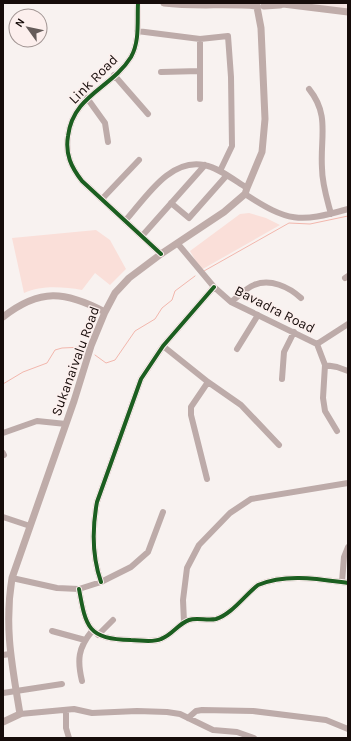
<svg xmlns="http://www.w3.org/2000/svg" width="351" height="741" font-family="Karla,sans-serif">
	<rect width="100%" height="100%" fill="#f8f2f0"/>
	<!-- built -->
	<path fill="#f4e5e2" d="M200,3H348V12L256,3Z"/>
	<!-- green -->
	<path fill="#fadfd9" d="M249,213L266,218L280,225L201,270L190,251L240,214Z
		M96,230L110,240L126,269L110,285L95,273L82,290C63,287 42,285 24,293L12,238Z"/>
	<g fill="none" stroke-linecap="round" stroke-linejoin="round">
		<!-- stream -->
		<path stroke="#f2b7ad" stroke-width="1" d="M204,271L289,223L310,224L348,216
			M95,355L106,363L115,360L135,331L155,319L162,308L172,300L175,291L195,276
			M3,384L23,372L47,363L55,350L62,348L84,347"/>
		<!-- minor -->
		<path stroke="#bdaba9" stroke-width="6" d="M138,3C137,21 140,41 131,57C112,88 73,95 68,136C65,154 71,167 82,181L161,254
			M137,31L200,39L228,36L231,77L232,146L220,171
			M200,39V99
			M161,72L200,71
			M114,75L148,114
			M309,89C330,115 320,137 322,168C322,184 327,199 331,214
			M87,98L105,123L108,142
			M245,194C288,222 299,223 348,209
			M102,199L139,160
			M171,203L189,218L227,175
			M125,221C145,199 169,158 204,165C219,168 234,180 247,188
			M142,236L205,165
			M178,244L214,287L231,302L317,344L325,365L323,398L325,411L337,431
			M345,278L348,276
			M231,302C238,297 246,288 254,285C270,278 289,287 301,298
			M317,344L348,324
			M163,346L208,382L241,405L279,445
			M237,349L258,315
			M325,365L337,367L348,371
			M282,379L284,352L294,332
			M3,433L37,421L66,424
			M3,453L4,455
			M207,479L191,415V407L208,382
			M3,517L30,526
			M12,578L57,588L79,589L101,582L131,567L148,552L163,512
			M101,582C92,556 92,529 97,502L141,379L163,346L214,287
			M342,582L344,557L348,547
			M79,589C86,628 88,639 131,640C140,640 152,643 161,639C172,635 178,624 189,620C197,617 207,621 216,619C232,614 245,595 258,585C286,573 319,579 348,583
			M184,622L183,600L187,568L199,545L230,513L251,499L348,483
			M52,631L85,640
			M98,635L113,620
			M3,655L10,654
			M82,681C77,660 78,648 92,631
			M3,693L62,684
			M66,710V728L69,738
			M20,714L74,709L92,713L137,711L167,712L180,714L213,730L237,732L254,738
			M188,718L196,711L202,710L253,711L326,720L348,729"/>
		<!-- major -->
		<path stroke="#bfaca9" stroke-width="7" d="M164,3C195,7 226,3 257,6
			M275,3L348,12
			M264,6L280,5
			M3,317C40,288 65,291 105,312
			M3,722L20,714C12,665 4,627 12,578L74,401L91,346L105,312L115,293L129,278L161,254L224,212L245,194L247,188L262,152L265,119L261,28L257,7"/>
		<defs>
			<path id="cycleway" d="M138,3C137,21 140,41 131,57C112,88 73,95 68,136C65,154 71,167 82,181L161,254
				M101,582C92,556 92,529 97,502L141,379L163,346L214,287
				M79,589C86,628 88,639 131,640C140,640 152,643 161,639C172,635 178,624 189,620C197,617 207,621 216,619C232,614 245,595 258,585C286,573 319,579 348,583"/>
		</defs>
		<!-- cycleway casing -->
		<use href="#cycleway" stroke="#fcefed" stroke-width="6"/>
		<!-- cycleway -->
		<use href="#cycleway" stroke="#1b5e20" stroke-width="4"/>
	</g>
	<g text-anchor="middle" stroke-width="3" stroke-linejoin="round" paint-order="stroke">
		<!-- street labels -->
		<g font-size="14" fill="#160c0a" stroke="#fcefed">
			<text transform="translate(93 79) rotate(-45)" y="5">Link Road</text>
			<text transform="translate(275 309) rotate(27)" y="5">Bavadra Road</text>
			<text transform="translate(75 361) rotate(-70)" y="5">Sukanaivalu Road</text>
		</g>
	</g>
	<!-- border -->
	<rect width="351" height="741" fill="none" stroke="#160c0a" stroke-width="8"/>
	<!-- north arrow -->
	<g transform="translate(28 28) rotate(303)"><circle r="19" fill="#fcefed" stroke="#a09492"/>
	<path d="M0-3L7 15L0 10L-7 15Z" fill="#655c5a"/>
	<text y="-6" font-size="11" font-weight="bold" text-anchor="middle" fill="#160c0a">N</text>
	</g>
</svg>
